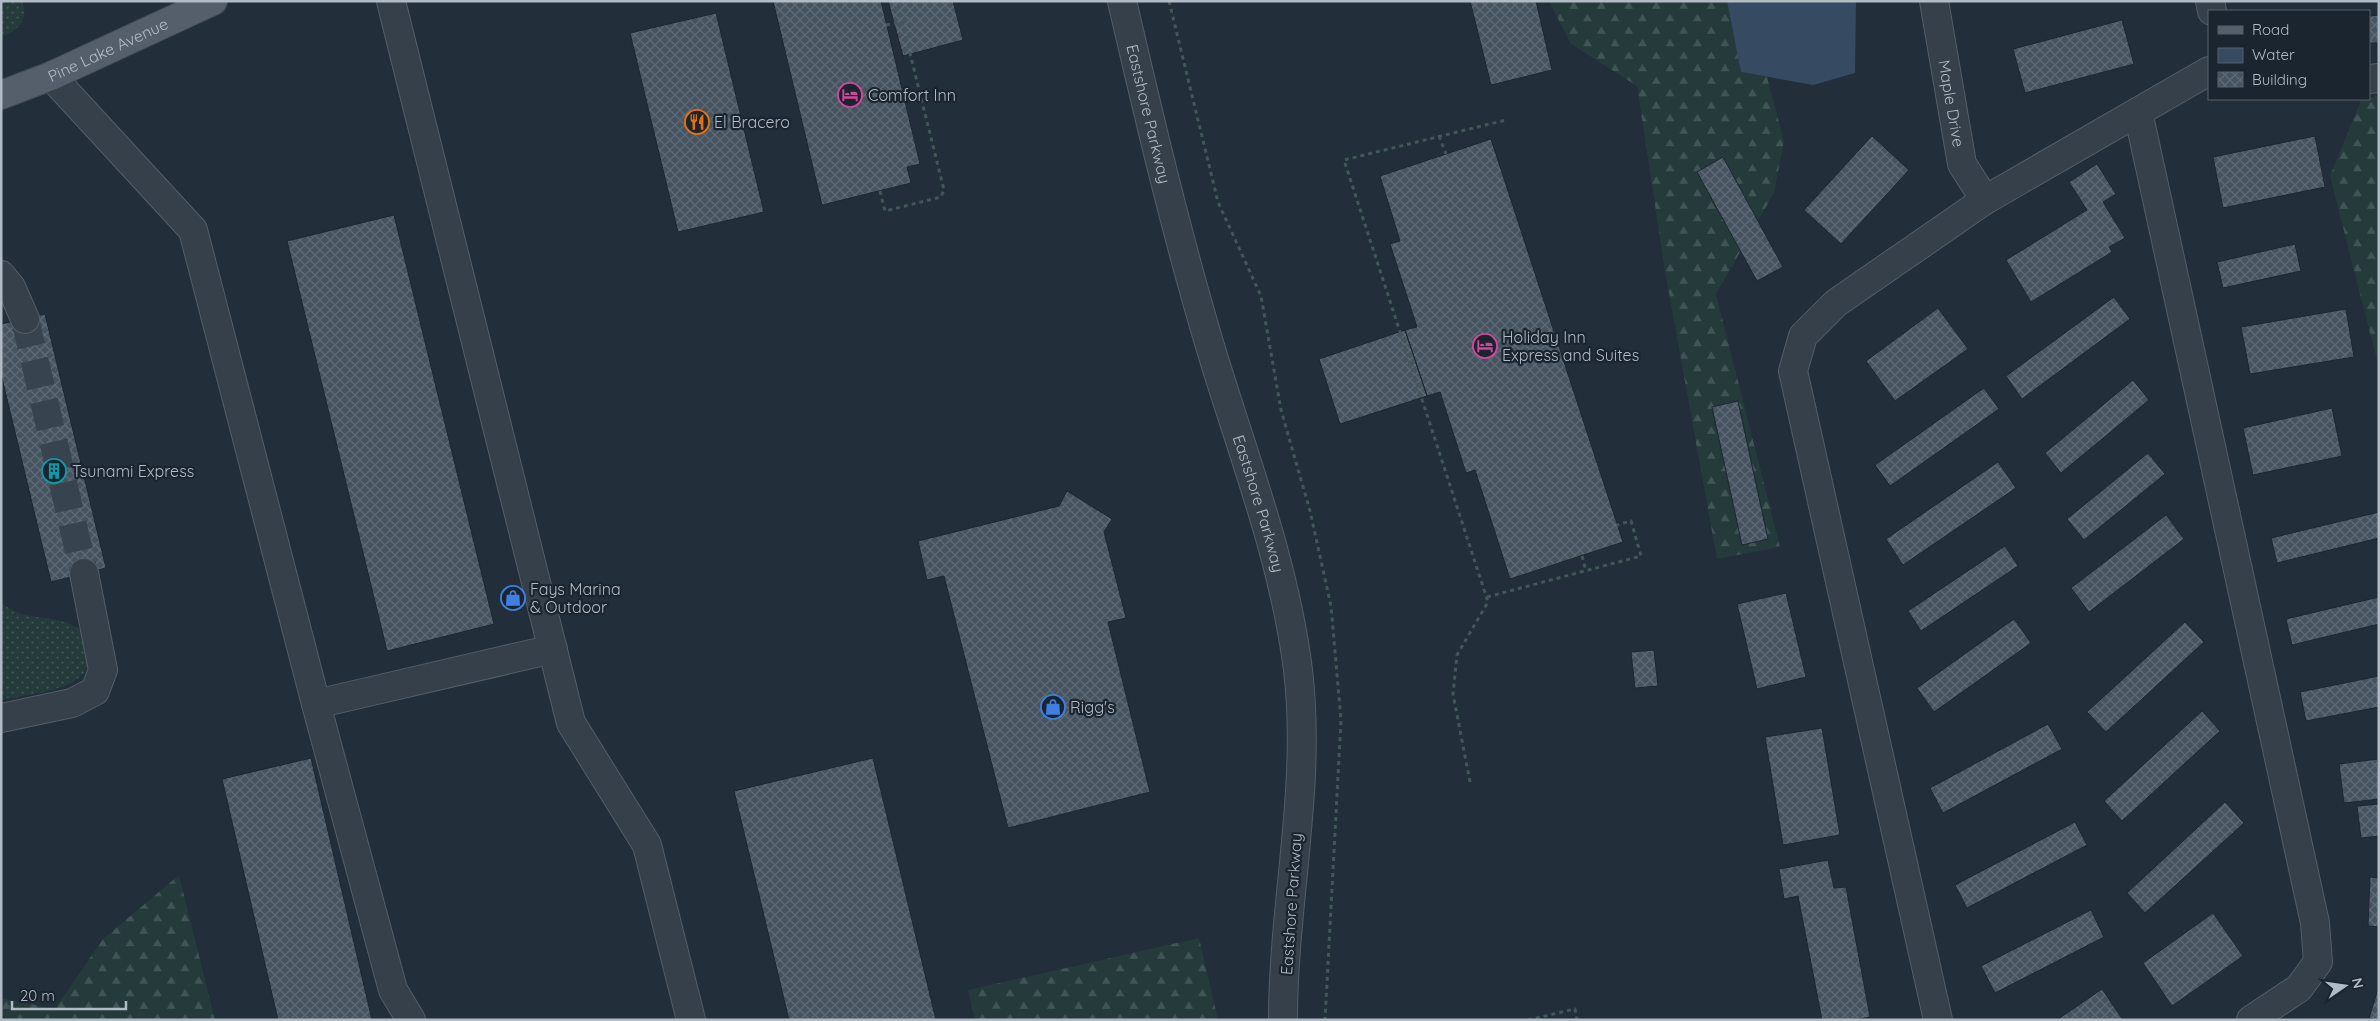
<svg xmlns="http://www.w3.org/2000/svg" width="2380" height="1021" font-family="Quicksand,sans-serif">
	<defs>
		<pattern id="grass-dots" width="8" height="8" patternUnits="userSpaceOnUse" patternTransform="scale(1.25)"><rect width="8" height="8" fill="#243a3b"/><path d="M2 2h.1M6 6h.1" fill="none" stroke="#415556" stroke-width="1.8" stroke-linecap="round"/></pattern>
		<pattern id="forest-firs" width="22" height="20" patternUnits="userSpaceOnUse" patternTransform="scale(1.25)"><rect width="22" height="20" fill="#243a3b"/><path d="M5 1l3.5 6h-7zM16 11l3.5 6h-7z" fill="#415556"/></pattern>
		<pattern id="building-cross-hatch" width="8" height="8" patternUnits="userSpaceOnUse" patternTransform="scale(1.25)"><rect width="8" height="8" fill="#465461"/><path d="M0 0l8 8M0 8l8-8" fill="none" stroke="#5e6b76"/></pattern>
	</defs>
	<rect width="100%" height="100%" fill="#222e3a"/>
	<!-- grass -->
	<path fill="url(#grass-dots)" d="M1,1H22C30,20 17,31 1,37Z
		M1,602C26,625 59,611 83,632C84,641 90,657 87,666C81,691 23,695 1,700Z"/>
	<!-- forest -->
	<path fill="url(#forest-firs)" d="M1549,1H1727L1741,72L1767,77L1784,141L1774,193L1716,294L1780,547L1717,559L1665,271L1637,86L1571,44Z
		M2379,95V368L2330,176L2361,100Z
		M179,875L215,1020H1V998L55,1009L103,939Z
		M1199,938L1218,1020H975L968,990Z"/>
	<!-- water -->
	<path fill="#364b61" d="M1727,1H1856L1855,73L1813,85L1741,72Z"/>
	<!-- building -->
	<path fill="url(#building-cross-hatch)" stroke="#1d2731" d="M773,1H881L920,164L907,167L911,183L822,205Z
		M888,1H953L963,40L903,56Z
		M1470,1H1536L1552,70L1491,85Z
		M716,13L764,212L678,232L630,33Z
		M2379,15V43H2369V16Z
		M2122,20L2134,64L2025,93L2013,49Z
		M1872,136L1909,170L1841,244L1804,210Z
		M2315,136L2325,187L2223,208L2213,157Z
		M1491,139L1623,542L1510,579L1475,470L1466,473L1440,392L1427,396L1405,330L1417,327L1390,244L1400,241L1380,176Z
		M1723,157L1783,267L1757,281L1697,172Z
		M2097,164L2116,194L2103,202L2125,238L2109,247L2112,252L2031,302L2006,260L2087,210L2069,182Z
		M394,215L494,624L387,651L287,241Z
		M2295,244L2301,271L2223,288L2217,262Z
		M2114,297L2130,319L2022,399L2006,376Z
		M1938,308L1968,349L1895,401L1866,361Z
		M2346,309L2354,357L2250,374L2241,327Z
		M45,314L106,568L51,582L1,374V324Z
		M1405,330L1427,396L1340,424L1319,359Z
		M2133,380L2149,400L2061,473L2045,453Z
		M1984,388L1999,409L1890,486L1875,465Z
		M1738,401L1768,539L1742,545L1712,407Z
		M2332,408L2342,456L2253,475L2243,428Z
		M2148,453L2165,474L2084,540L2067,519Z
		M1998,462L2016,488L1903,565L1886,539Z
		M1067,491L1112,519L1104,532L1126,618L1108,622L1150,792L1008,828L944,576L927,580L918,541L1059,506Z
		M2379,512V538L2277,563L2271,538Z
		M2166,515L2184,539L2089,612L2071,588Z
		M2005,546L2018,566L1921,631L1908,611Z
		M1786,593L1806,677L1757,689L1737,604Z
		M2379,597V624L2292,645L2286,619Z
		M2014,619L2031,643L1934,712L1917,688Z
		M2185,622L2204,642L2106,732L2087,712Z
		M1654,650L1658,686L1635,688L1631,652Z
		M2379,676V707L2306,721L2300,692Z
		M2202,711L2220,731L2122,821L2104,801Z
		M2048,724L2062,749L1943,813L1930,788Z
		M1822,728L1840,835L1783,845L1765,737Z
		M311,758L372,1020H278L222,779Z
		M873,758L936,1020H789L734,791Z
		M2378,759L2379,799L2344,803L2339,764Z
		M2225,802L2244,823L2145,913L2127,893Z
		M2379,804V836L2361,838L2357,806Z
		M2075,822L2087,845L1967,908L1955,885Z
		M1828,860L1834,888L1846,887L1870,1017L1855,1020H1822L1798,896L1784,899L1779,869Z
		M2370,877L2379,878V927L2368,926Z
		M2091,910L2104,937L1995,993L1981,966Z
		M2213,913L2243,956L2172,1006L2143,963Z
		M2379,986V1020H2375L2369,1018Z
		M2102,989L2123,1020H2057Z"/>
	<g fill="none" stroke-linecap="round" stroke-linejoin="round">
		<!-- minor-tunnel -->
		<path stroke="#37434f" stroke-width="28" stroke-dasharray="28 14" stroke-linecap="butt" d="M25,319L84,573"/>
		<defs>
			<g id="minor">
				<path d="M391,1L571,723L647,845L691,1020"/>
				<path id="s1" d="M1122,1C1149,117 1176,232 1210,346C1242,453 1284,558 1298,670C1312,786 1283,903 1283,1020"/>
				<path id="s2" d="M1934,1L1962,164L1985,200"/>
				<path d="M2210,1L2212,11"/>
				<path d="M51,76L193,230L316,704L393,990L411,1020"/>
				<path d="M2369,79L2379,78"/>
				<path d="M2138,112L2315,923L2318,962L2299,988L2251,1020"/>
				<path d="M1,275L11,287L25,319"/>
				<path d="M316,704L553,649"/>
				<path d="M1,718L72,703L95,691L103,670L84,573"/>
				<path d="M1938,1020L1793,371L1803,336L1836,303L1985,200L2209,71"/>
			</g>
			<g id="major">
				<path id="s3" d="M1,95L51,76L213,1"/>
			</g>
		</defs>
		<!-- minor casing -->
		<use href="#minor" stroke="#545e68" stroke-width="30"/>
		<!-- major casing -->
		<use href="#major" stroke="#3f4953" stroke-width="30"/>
		<!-- path -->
		<path stroke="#425758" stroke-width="3" stroke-dasharray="4 4" stroke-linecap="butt" d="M1169,1L1218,202L1261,296L1281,410L1310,511L1331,606L1341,720L1325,1020
			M886,25L902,22
			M1439,136L1446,154
			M880,191L885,211L941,197L944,190L897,1
			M1410,364L1416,362
			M1582,556L1586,571
			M1487,597L1641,556L1631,521L1617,525
			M1470,782L1453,694L1457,655L1488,602L1344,160L1506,120
			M1528,1020L1575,1009L1577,1020"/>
		<!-- minor -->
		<use href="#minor" stroke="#36404a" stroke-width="28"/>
		<!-- major -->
		<use href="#major" stroke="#545f6b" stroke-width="28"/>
	</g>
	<!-- icons -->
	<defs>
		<symbol id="hotel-ring" viewBox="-11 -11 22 22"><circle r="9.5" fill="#1b252f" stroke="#d1479c" stroke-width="1.5"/><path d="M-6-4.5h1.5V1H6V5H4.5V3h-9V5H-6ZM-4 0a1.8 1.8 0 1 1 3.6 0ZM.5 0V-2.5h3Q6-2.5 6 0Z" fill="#d1479c"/></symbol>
		<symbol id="restaurant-ring" viewBox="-11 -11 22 22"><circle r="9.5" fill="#1b252f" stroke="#e8710a" stroke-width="1.5"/><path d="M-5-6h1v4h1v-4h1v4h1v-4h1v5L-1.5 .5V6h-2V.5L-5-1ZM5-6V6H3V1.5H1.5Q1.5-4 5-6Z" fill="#e8710a"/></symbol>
		<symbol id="building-ring" viewBox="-11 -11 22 22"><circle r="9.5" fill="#1b252f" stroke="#0f9aa8" stroke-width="1.5"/><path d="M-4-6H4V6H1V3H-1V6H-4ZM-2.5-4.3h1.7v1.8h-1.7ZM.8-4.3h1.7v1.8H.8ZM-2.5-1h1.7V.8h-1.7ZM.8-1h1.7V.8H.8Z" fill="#0f9aa8"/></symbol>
		<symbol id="shop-ring" viewBox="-11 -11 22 22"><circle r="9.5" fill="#1b252f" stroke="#3f7fe0" stroke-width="1.5"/><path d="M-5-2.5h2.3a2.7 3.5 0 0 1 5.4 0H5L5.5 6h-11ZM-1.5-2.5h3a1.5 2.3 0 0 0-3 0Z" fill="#3f7fe0"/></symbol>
	</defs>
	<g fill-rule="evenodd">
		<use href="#hotel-ring" x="836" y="81" width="28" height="28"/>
		<use href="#restaurant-ring" x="683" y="108" width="28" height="28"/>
		<use href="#hotel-ring" x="1471" y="332" width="28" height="28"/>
		<use href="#building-ring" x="40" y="457" width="28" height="28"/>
		<use href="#shop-ring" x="499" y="584" width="28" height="28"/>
		<use href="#shop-ring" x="1039" y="693" width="28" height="28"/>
	</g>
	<g text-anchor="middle" stroke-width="4.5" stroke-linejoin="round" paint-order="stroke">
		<!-- street labels -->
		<g font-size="16" fill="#b1bbc6" stroke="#1b252f">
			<text dy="6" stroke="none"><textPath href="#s3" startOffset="116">Pine Lake Avenue</textPath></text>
			<text dy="6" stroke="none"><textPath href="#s2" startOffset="104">Maple Drive</textPath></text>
			<text dy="6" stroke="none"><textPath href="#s1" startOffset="116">Eastshore Parkway</textPath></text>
			<text dy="6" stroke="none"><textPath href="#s1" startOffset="521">Eastshore Parkway</textPath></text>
			<text transform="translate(1291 904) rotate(-86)" y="6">Eastshore Parkway</text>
		</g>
		<!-- poi labels -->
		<g font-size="16" fill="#b1bbc6" stroke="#1b252f" text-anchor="start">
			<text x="868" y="101">Comfort Inn</text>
			<text x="714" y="128">El Bracero</text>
			<text x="1502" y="343">Holiday Inn<tspan x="1502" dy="18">Express and Suites</tspan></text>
			<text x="72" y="477">Tsunami Express</text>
			<text x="530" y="595">Fays Marina<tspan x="530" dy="18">&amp; Outdoor</tspan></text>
			<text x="1070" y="713">Rigg's</text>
		</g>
	</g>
	<!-- border -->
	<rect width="2380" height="1021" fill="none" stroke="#b1bbc6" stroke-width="5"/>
	<!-- legend -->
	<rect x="2208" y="10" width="162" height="90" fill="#1b252f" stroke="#57616b"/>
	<rect x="2218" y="26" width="25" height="8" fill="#545f6b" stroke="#57616b"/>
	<text x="2252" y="35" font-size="15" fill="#b1bbc6">Road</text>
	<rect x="2218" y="48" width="25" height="15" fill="#364b61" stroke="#57616b"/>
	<text x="2252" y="60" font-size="15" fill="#b1bbc6">Water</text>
	<rect x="2218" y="72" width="25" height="15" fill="url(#building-cross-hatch)" stroke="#57616b"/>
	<text x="2252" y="85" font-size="15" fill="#b1bbc6">Building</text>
	<!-- north arrow -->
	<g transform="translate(2345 986) rotate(77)" stroke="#1b252f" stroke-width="4" paint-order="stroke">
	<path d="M0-4L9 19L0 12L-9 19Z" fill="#b1bbc6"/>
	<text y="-8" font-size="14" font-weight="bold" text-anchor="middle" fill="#b1bbc6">N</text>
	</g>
	<!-- scale -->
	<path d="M12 1001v8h114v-8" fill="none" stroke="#b1bbc6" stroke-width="2.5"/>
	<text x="20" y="1001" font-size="15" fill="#b1bbc6" stroke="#1b252f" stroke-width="4" paint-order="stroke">20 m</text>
</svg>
